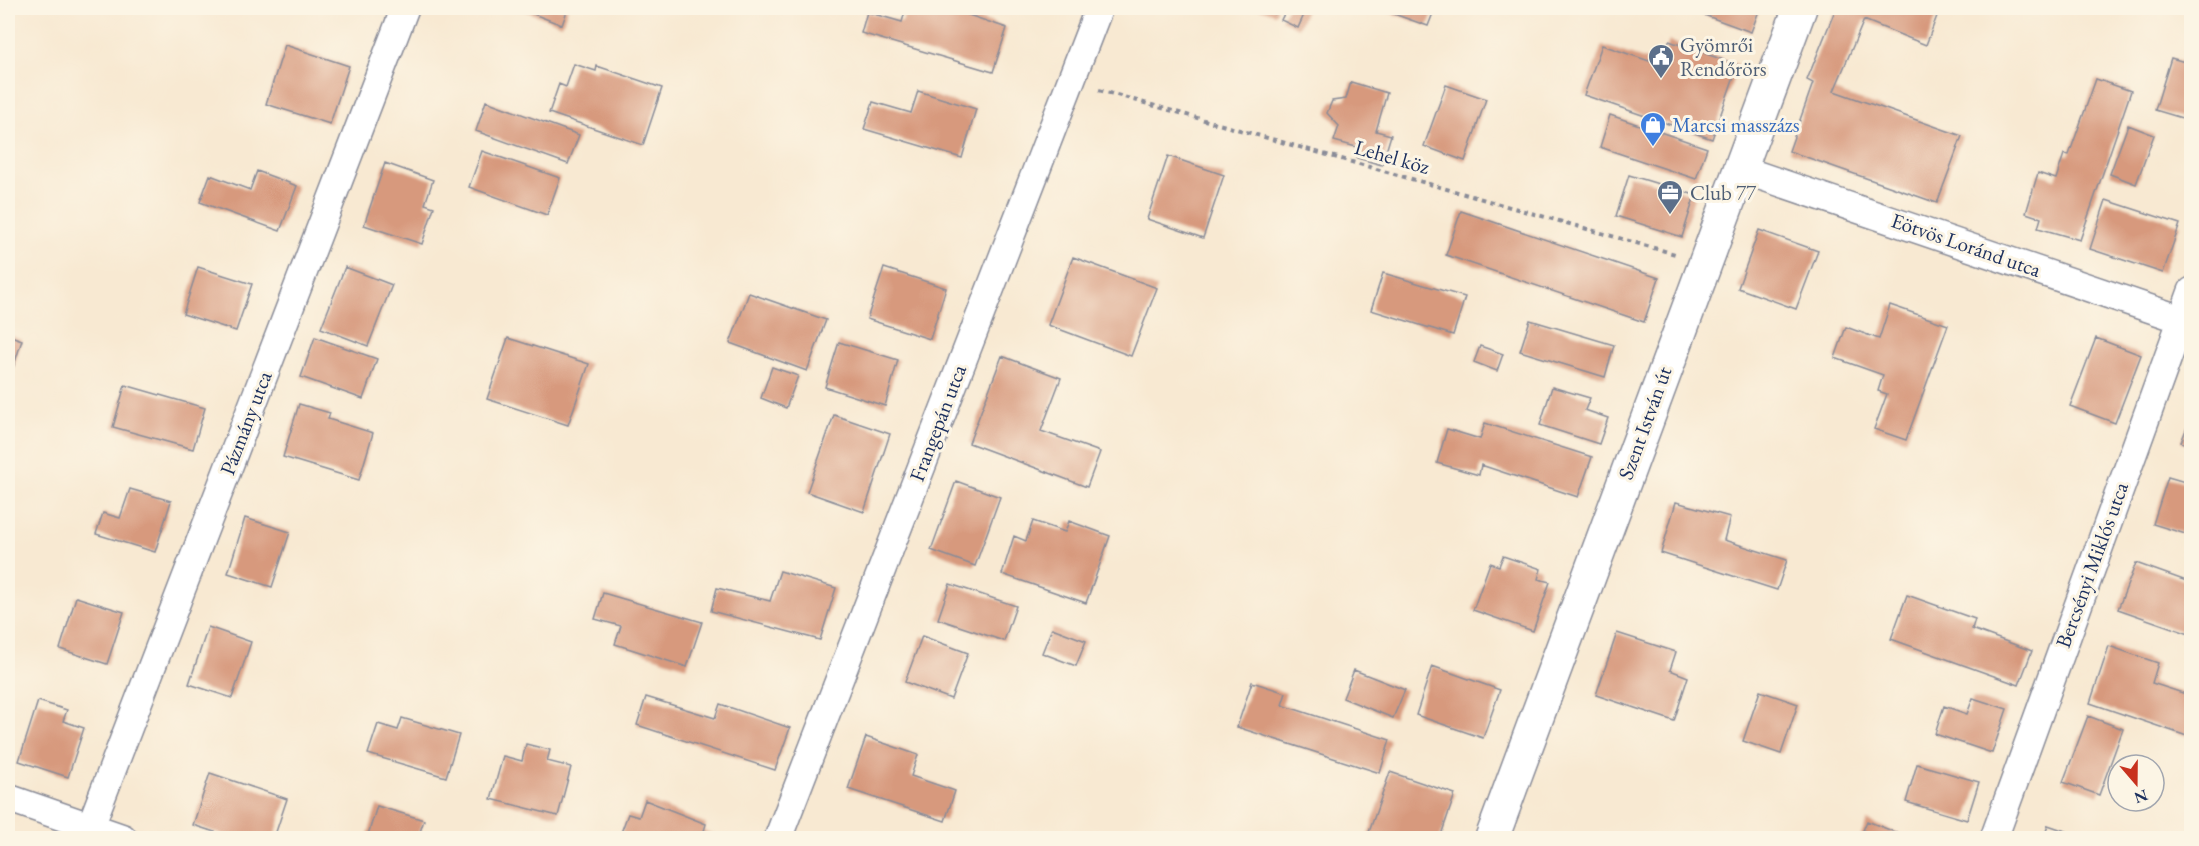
<svg xmlns="http://www.w3.org/2000/svg" width="2199" height="846" font-family="'EB Garamond',serif">
	<rect width="100%" height="100%" fill="#fcf5e5"/>
	<filter id="ink" filterUnits="userSpaceOnUse"><feTurbulence type="fractalNoise" baseFrequency=".0167" numOctaves="2"/><feDisplacementMap in="SourceGraphic" scale="12" xChannelSelector="R" yChannelSelector="G"/><feConvolveMatrix kernelMatrix="1 2 1 2 8 2 1 2 1" color-interpolation-filters="sRGB"/></filter>
	<filter id="wash" filterUnits="userSpaceOnUse"><feTurbulence type="fractalNoise" baseFrequency=".008" numOctaves="4" result="noise"/><feDisplacementMap in="SourceGraphic" scale="24" xChannelSelector="R" yChannelSelector="G"/><feGaussianBlur stdDeviation="1.35" result="paint"/><feColorMatrix in="noise" values="0 0 0 0 0 0 0 0 0 0 0 0 0 0 0 0 0 1.4 0 .05"/><feComposite in="paint" operator="in"/></filter>
	<g filter="url(#wash)">
		<rect width="100%" height="100%" fill="#f8e9d2"/>
		<g id="blocks">
			<!-- building -->
			<path fill="#d7997d" d="M518,8H568L562,25Z
				M906,8H948L1007,28L993,72L861,33L867,12L902,22Z
				M1258,8H1278L1275,14Z
				M1287,8H1307L1298,28L1281,20Z
				M1377,8H1435L1428,26Z
				M1685,8H1760L1751,32Z
				M1836,8H1940L1926,45L1864,20L1834,91L1962,136L1937,203L1789,151L1813,83L1807,80Z
				M1669,41L1738,65L1712,139L1584,95L1602,45L1661,65Z
				M285,45L349,66L330,124L266,104Z
				M2171,58L2192,64V121L2155,110Z
				M574,64L596,71L597,66L662,88L643,145L549,113L559,84L566,87Z
				M2096,79L2131,91L2080,240L2038,228L2041,218L2026,213L2038,173L2056,179L2064,154L2069,155Z
				M1351,82L1387,93L1376,131L1391,135L1382,165L1357,158L1360,148L1334,141L1339,126L1327,113L1332,101L1346,99Z
				M1446,85L1486,99L1465,161L1424,146Z
				M918,91L976,109L962,158L864,129L873,102L911,113Z
				M486,101L579,135L568,164L476,131Z
				M1610,115L1707,148L1696,179L1600,147Z
				M2128,125L2154,135L2136,184L2110,174Z
				M482,151L560,178L547,215L469,187Z
				M1168,156L1224,175L1203,238L1147,219Z
				M385,163L433,180L425,204L434,207L422,244L364,225Z
				M257,171L297,186L280,231L200,202L210,175L250,190Z
				M1629,175L1695,195L1682,237L1616,216Z
				M2106,200L2180,224L2163,273L2090,249Z
				M1461,211L1659,278L1644,322L1446,255Z
				M1759,230L1818,251L1796,309L1738,288Z
				M1073,257L1157,288L1131,356L1048,325Z
				M198,267L252,284L236,331L183,314Z
				M345,267L392,285L368,346L321,328Z
				M884,268L946,288L930,339L867,319Z
				M1383,273L1465,297L1453,335L1371,310Z
				M749,293L826,320L807,371L730,343Z
				M1890,305L1948,325L1906,440L1874,429L1887,394L1878,391L1883,375L1835,358L1846,327L1879,339Z
				M1530,320L1614,345L1605,377L1520,351Z
				M8,335L22,340L8,384Z
				M315,337L377,359L363,399L301,377Z
				M508,338L589,364L568,425L487,399Z
				M2096,338L2141,355L2115,423L2070,406Z
				M839,342L898,360L885,406L825,387Z
				M1480,346L1503,354L1497,371L1474,362Z
				M1002,356L1061,378L1041,431L1100,452L1087,487L969,443Z
				M772,367L798,376L786,408L761,398Z
				M125,385L205,408L193,449L113,427Z
				M1552,387L1590,398L1585,410L1608,418L1599,444L1540,425Z
				M299,404L330,413L328,419L373,433L359,480L283,457Z
				M834,415L890,434L864,512L807,492Z
				M2192,415V446L2181,442Z
				M1485,423L1592,457L1578,497L1481,465L1479,475L1437,463L1447,429L1480,439Z
				M2168,477L2192,484V536L2153,524Z
				M956,481L1000,497L975,566L931,550Z
				M130,489L171,501L155,552L96,534L103,513L120,518Z
				M1676,502L1730,517L1724,540L1787,560L1777,590L1661,553Z
				M245,518L290,532L272,587L228,573Z
				M1033,521L1065,532L1069,521L1110,536L1086,603L1002,574L1014,536L1026,541Z
				M1503,556L1541,569L1538,579L1550,582L1533,631L1473,610L1490,563L1499,566Z
				M2136,563L2192,583V635L2118,609Z
				M780,571L836,588L820,640L711,611L717,588L770,601Z
				M950,584L1016,606L1004,641L938,619Z
				M603,593L702,622L687,667L615,644L621,626L595,619Z
				M1907,595L1975,619L1972,629L2032,651L2019,685L1891,639Z
				M76,597L124,612L107,664L60,649Z
				M208,627L251,642L232,698L189,684Z
				M1052,628L1086,641L1076,666L1042,653Z
				M1617,633L1676,652L1670,670L1688,677L1674,721L1596,695Z
				M922,636L968,653L951,699L905,682Z
				M2109,646L2158,663L2152,683L2192,696V724L2187,736L2090,703Z
				M1432,666L1500,690L1483,738L1416,715Z
				M1354,670L1405,690L1393,718L1343,698Z
				M1252,682L1286,693L1282,705L1390,740L1380,773L1237,727Z
				M1760,691L1798,704L1781,754L1743,741Z
				M646,697L715,718L720,704L790,728L775,770L637,725Z
				M1973,698L2007,709L1992,753L1935,734L1944,706L1967,714Z
				M38,701L67,710L63,721L84,728L68,777L19,761Z
				M2088,716L2123,729L2099,795L2063,782Z
				M402,718L459,735L446,777L368,754L378,724L398,730Z
				M866,737L918,755L911,776L955,791L945,821L848,789Z
				M526,744L550,750L547,761L571,767L558,816L491,799L503,756L522,761Z
				M1917,764L1979,782L1967,820L1906,802Z
				M1390,772L1455,794L1440,838H1367Z
				M210,773L287,799L274,838H233L193,825Z
				M645,800L706,824L704,831L724,838H619L628,814L639,817Z
				M377,806L424,820L418,838H367Z
				M1867,821L1910,838H1860Z
				M2048,825L2086,838H2044Z"/>
		</g>
	</g>
	<g filter="url(#ink)">
		<use href="#blocks" fill-opacity="0" stroke="#8a8c98" stroke-width="1.5"/>
		<g fill="none" stroke-linecap="round" stroke-linejoin="round">
			<defs>
				<path id="street" d="M1740,169L2192,323
					M8,798L123,838
					M86,838L405,8
					M778,838L1099,8
					M1994,838L2192,291"/>
				<path id="secondary" d="M1492,838L1800,8"/>
			</defs>
			<!-- street casing -->
			<use href="#street" stroke="#8a8c98" stroke-width="30"/>
			<!-- secondary casing -->
			<use href="#secondary" stroke="#8a8c98" stroke-width="36"/>
			<!-- path -->
			<path stroke="#8a8c98" stroke-width="4" stroke-dasharray="4.5 4.5" stroke-linecap="butt" d="M1099,90L1675,254"/>
			<!-- street -->
			<use href="#street" stroke="#fff" stroke-width="27"/>
			<!-- secondary -->
			<use href="#secondary" stroke="#fff" stroke-width="33"/>
		</g>
	</g>
	<!-- icons -->
	<defs>
		<symbol id="civic-pin" viewBox="-11 -11 22 30"><path d="M0 17L-7.5 6A9.5 9.5 0 1 1 7.5 6Z" fill="#5c6f8a" stroke="#fcf5e5"/><path d="M-.6-6.5H3V-4.5H.6V-3L4-1V1h2V6H-6V1h2V-1L-.6-3ZM-1.2 2.5V6h2.4V2.5Z" fill="#fff"/></symbol>
		<symbol id="shop-pin" viewBox="-11 -11 22 30"><path d="M0 17L-7.5 6A9.5 9.5 0 1 1 7.5 6Z" fill="#3f7fe0" stroke="#fcf5e5"/><path d="M-5-2.5h2.3a2.7 3.5 0 0 1 5.4 0H5L5.5 6h-11ZM-1.5-2.5h3a1.5 2.3 0 0 0-3 0Z" fill="#fff"/></symbol>
		<symbol id="office-pin" viewBox="-11 -11 22 30"><path d="M0 17L-7.5 6A9.5 9.5 0 1 1 7.5 6Z" fill="#5c6f8a" stroke="#fcf5e5"/><path d="M-6-3h4V-5.5h4V-3h4V5H-6ZM-1-4.5V-3h2v-1.5ZM-6 0V1H6V0Z" fill="#fff"/></symbol>
	</defs>
	<g fill-rule="evenodd">
		<use href="#civic-pin" x="1646" y="42" width="30" height="40"/>
		<use href="#shop-pin" x="1638" y="110" width="30" height="40"/>
		<use href="#office-pin" x="1655" y="178" width="30" height="40"/>
	</g>
	<g text-anchor="middle" stroke-width="6" stroke-linejoin="round" paint-order="stroke">
		<!-- service labels -->
		<g font-size="21" fill="#4e5e75" stroke="#fcf5e5" text-anchor="start">
			<text x="1680" y="52">Gyömrői<tspan x="1680" dy="24">Rendőrörs</tspan></text>
			<text x="1690" y="200">Club 77</text>
		</g>
		<!-- shop labels -->
		<g font-size="21" fill="#366cbe" stroke="#fcf5e5" text-anchor="start">
			<text x="1672" y="132">Marcsi masszázs</text>
		</g>
		<!-- street labels -->
		<g font-size="21" fill="#1b2f5e" stroke="#fcf5e5">
			<text transform="translate(1392 157) rotate(16)" y="7">Lehel köz</text>
			<text transform="translate(1966 245) rotate(19)" y="7">Eötvös Loránd utca</text>
			<text transform="translate(246 423) rotate(-69)" y="7">Pázmány utca</text>
			<text transform="translate(938 423) rotate(-69)" y="7">Frangepán utca</text>
			<text transform="translate(1645 423) rotate(-70)" y="7">Szent István út</text>
			<text transform="translate(2092 565) rotate(-70)" y="7">Bercsényi Miklós utca</text>
		</g>
	</g>
	<!-- margin -->
	<rect width="2199" height="846" fill="none" stroke="#fcf5e5" stroke-width="30"/>
	<!-- north arrow -->
	<g transform="translate(2136 783) rotate(160)"><circle r="28" fill="#fcf5e5" stroke="#a2a6af" stroke-width="1.5"/>
	<path d="M0-4.5L10 22L0 15L-10 22Z" fill="#c8321e"/>
	<text y="-9" font-size="16" font-weight="bold" text-anchor="middle" fill="#1b2f5e">N</text>
	</g>
</svg>
